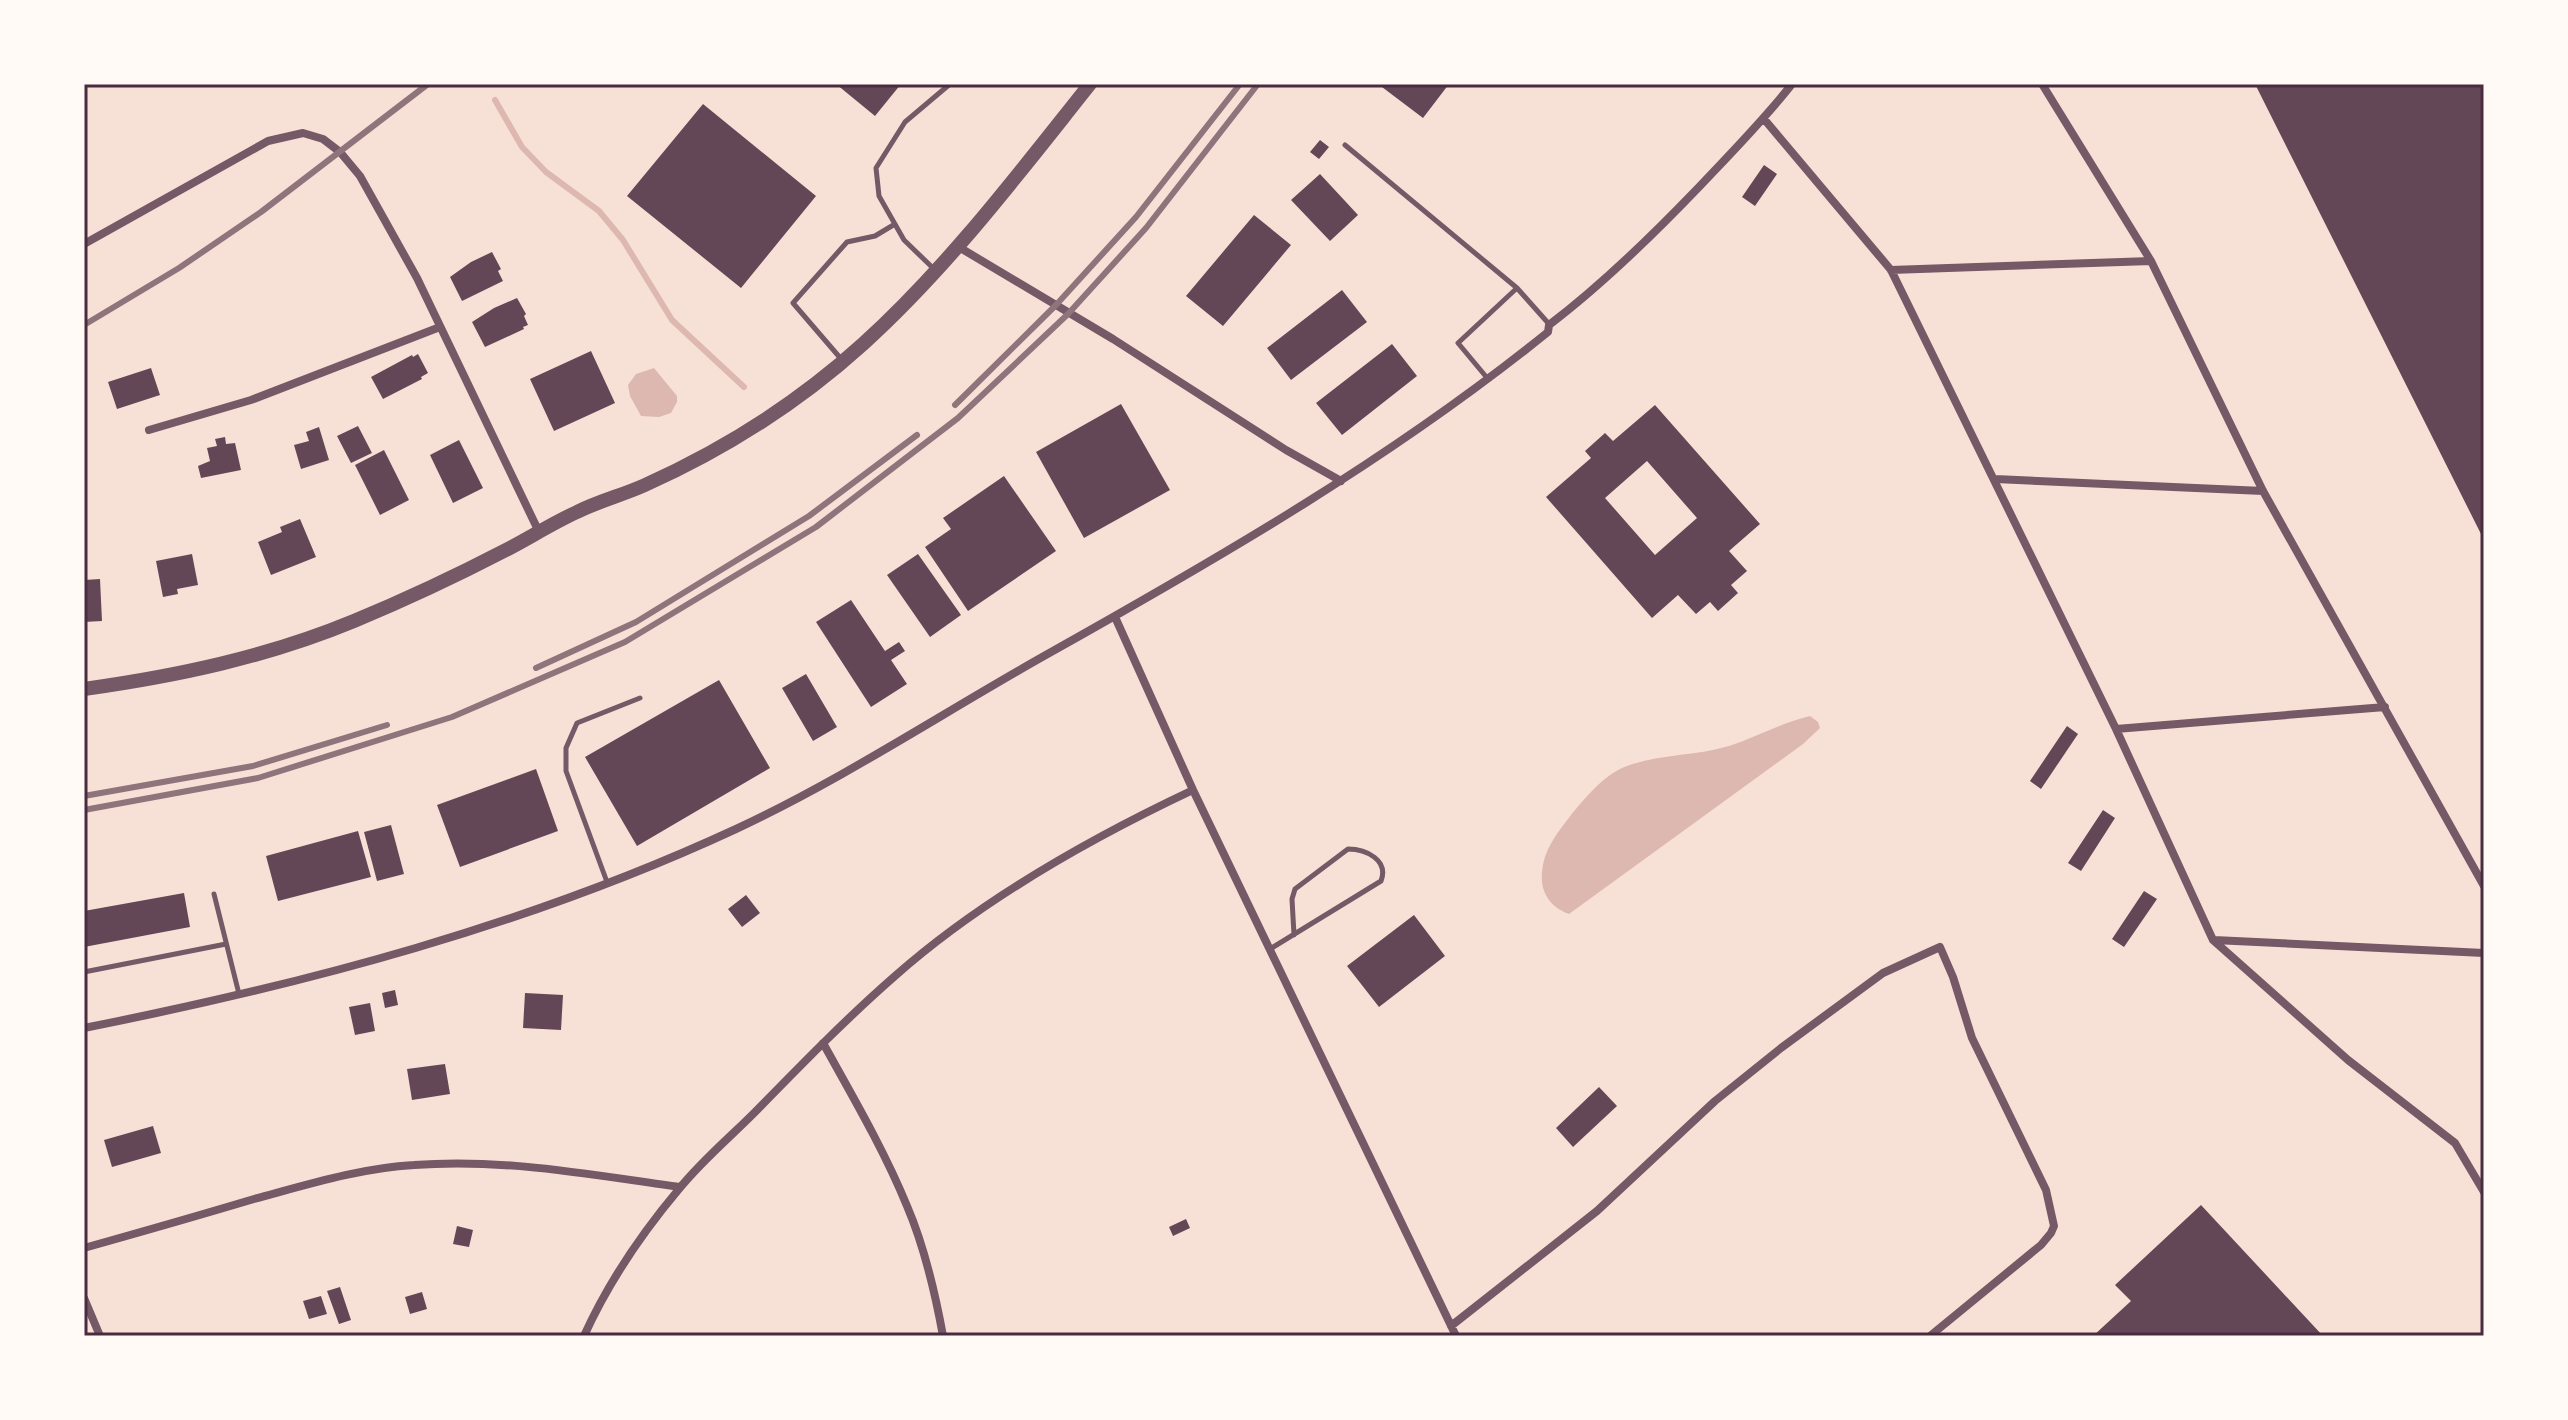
<svg xmlns="http://www.w3.org/2000/svg" width="2568" height="1420" font-family="'PT Serif',serif">
	<rect width="100%" height="100%" fill="#f7e1d7"/>
	<!-- water -->
	<path fill="#dcb8b0" d="M654,368L677,396V402L671,413L659,417L641,416L630,396L628,385L636,374Z
		M1810,716L1818,722L1820,728L1803,744L1569,914C1550,907 1540,892 1542,872C1544,850 1555,836 1568,819C1583,800 1604,774 1627,766C1660,754 1696,756 1729,746C1756,737 1781,723 1810,716Z"/>
	<g fill="none" stroke-linecap="round" stroke-linejoin="round">
		<!-- stream -->
		<path stroke="#dcb8b0" stroke-width="6" d="M495,100L522,147L546,172L599,211L623,240L672,320L744,387"/>
	</g>
	<!-- building -->
	<path fill="#644757" fill-rule="evenodd" d="M836,84H901L875,116Z
		M1378,84H1449L1423,118Z
		M2255,84H2484V540Z
		M703,104L816,196L741,288L627,196Z
		M1320,140L1329,147L1319,159L1310,152Z
		M1764,165L1777,174L1755,206L1742,197Z
		M1320,174L1358,215L1330,241L1291,200Z
		M1254,215L1291,245L1223,326L1186,296Z
		M492,252L501,269L498,271L503,281L462,301L450,277L471,262Z
		M1342,290L1367,322L1291,380L1267,348Z
		M517,298L526,314L524,316L528,325L523,327L524,329L485,347L472,322L494,308Z
		M1392,344L1417,376L1342,435L1316,403Z
		M591,351L615,403L554,431L530,379Z
		M418,354L428,373L421,377L422,379L383,399L371,377L412,355L413,357Z
		M151,368L160,395L117,409L108,382Z
		M1121,404L1170,490L1084,538L1036,452Z
		M1655,405L1760,524L1729,551L1747,571L1731,585L1738,593L1718,611L1710,602L1696,614L1678,595L1652,618L1546,497L1591,458L1585,451L1605,433L1613,441ZM1647,461L1697,518L1655,555L1605,498Z
		M358,426L372,453L351,463L337,436Z
		M319,427L329,460L301,469L294,445L309,441L306,432Z
		M225,437L226,444L235,443L241,470L201,478L198,466L210,461L207,448L217,446L215,439Z
		M459,440L483,488L453,503L430,455Z
		M384,450L409,500L380,515L355,465Z
		M1004,476L1056,551L968,611L925,547L951,529L943,518Z
		M300,519L316,557L271,575L258,542L282,532L280,527Z
		M192,554L198,585L177,589L178,594L163,597L156,561Z
		M918,554L961,615L930,637L887,575Z
		M100,579L102,621L84,622V580Z
		M851,600L885,651L899,642L905,651L891,660L907,684L871,707L816,622Z
		M806,674L837,727L813,741L782,688Z
		M719,680L770,768L637,846L585,757Z
		M2067,726L2078,734L2041,789L2030,781Z
		M536,769L558,831L460,867L437,805Z
		M2103,810L2115,818L2081,871L2068,863Z
		M391,825L404,874L377,881L364,832Z
		M358,831L371,877L278,901L266,856Z
		M2144,891L2157,899L2124,947L2112,939Z
		M184,893L190,927L84,947V911Z
		M746,895L760,913L742,927L728,909Z
		M1414,915L1445,956L1379,1007L1347,966Z
		M395,990L398,1005L385,1008L382,993Z
		M525,993L563,995L561,1030L523,1028Z
		M370,1003L375,1031L355,1035L349,1007Z
		M445,1064L450,1094L412,1100L407,1069Z
		M1599,1087L1617,1106L1573,1147L1556,1128Z
		M153,1126L161,1153L112,1167L104,1140Z
		M2201,1205L2323,1336H2093L2131,1301L2115,1285Z
		M1186,1219L1190,1228L1173,1236L1169,1227Z
		M457,1226L473,1230L469,1247L453,1244Z
		M340,1287L351,1320L339,1324L327,1291Z
		M422,1292L427,1309L410,1314L405,1297Z
		M321,1296L327,1314L309,1319L303,1301Z"/>
	<g fill="none" stroke-linecap="round" stroke-linejoin="round">
		<!-- service -->
		<path stroke="#755966" stroke-width="5" d="M1345,145L1517,288L1549,324
			M935,270L904,240L879,196L876,168L905,122L950,84
			M842,360L793,303L847,242L875,236L895,224
			M1488,379L1458,343L1517,288
			M607,882L566,771V748L577,723L640,698
			M214,894L239,994
			M1270,949L1381,881C1389,860 1366,849 1348,849L1295,889L1292,899L1294,935
			M84,972L226,944"/>
		<!-- minor -->
		<path stroke="#755966" stroke-width="8" d="M2042,84L2151,261L2263,491L2484,886
			M1764,119L1891,270L2116,729L2213,940L2348,1060L2455,1143L2484,1192
			M84,244L268,141L303,133L323,139L340,152L360,176L417,278L539,532
			M957,246L1113,339L1286,450L1341,481
			M1891,270L2151,261
			M149,430L251,400L440,327
			M1995,479L2263,491
			M1115,617L1193,790L1456,1336
			M2116,729L2385,707
			M2214,940L2484,953
			M84,1028C306,984 529,925 736,829C843,779 941,714 1044,656C1219,558 1392,458 1548,332L1549,325C1603,284 1651,237 1698,188C1730,154 1763,121 1792,84
			M823,1043C853,1097 884,1150 907,1206C925,1248 935,1292 943,1336
			M84,1248C141,1232 197,1216 254,1199C306,1185 360,1168 414,1165C503,1158 592,1175 680,1187
			M84,1298L100,1336
			M1451,1326L1597,1211L1715,1101L1781,1048L1883,973L1940,947L1953,977L1972,1038L2046,1190L2054,1226L2051,1233L2041,1245L1930,1336
			M584,1336C608,1283 642,1233 679,1189C703,1159 734,1134 760,1107C804,1062 848,1017 895,976C982,899 1089,839 1193,790"/>
		<!-- tertiary -->
		<path stroke="#755966" stroke-width="14" d="M84,689C177,676 267,657 354,621C405,600 458,575 508,549C531,537 553,523 577,512C599,501 623,495 645,485C723,450 799,402 863,344C948,267 1019,173 1090,84"/>
		<!-- rail -->
		<path stroke="#8f747c" stroke-width="6" d="M84,325L179,268L261,212L428,84
			M955,405L1056,305L1136,217L1240,84
			M536,668L636,622L809,516L917,435
			M84,796L253,766L387,725
			M84,810L258,778L452,717L625,642L816,527L958,418L1068,314L1146,228L1258,84"/>
	</g>
	<!-- border -->
	<rect width="2568" height="1420" fill="none" stroke="#fffaf5" stroke-width="172"/>
	<rect x="86" y="86" width="2396" height="1248" fill="none" stroke="#4a2c40" stroke-width="3"/>
</svg>
